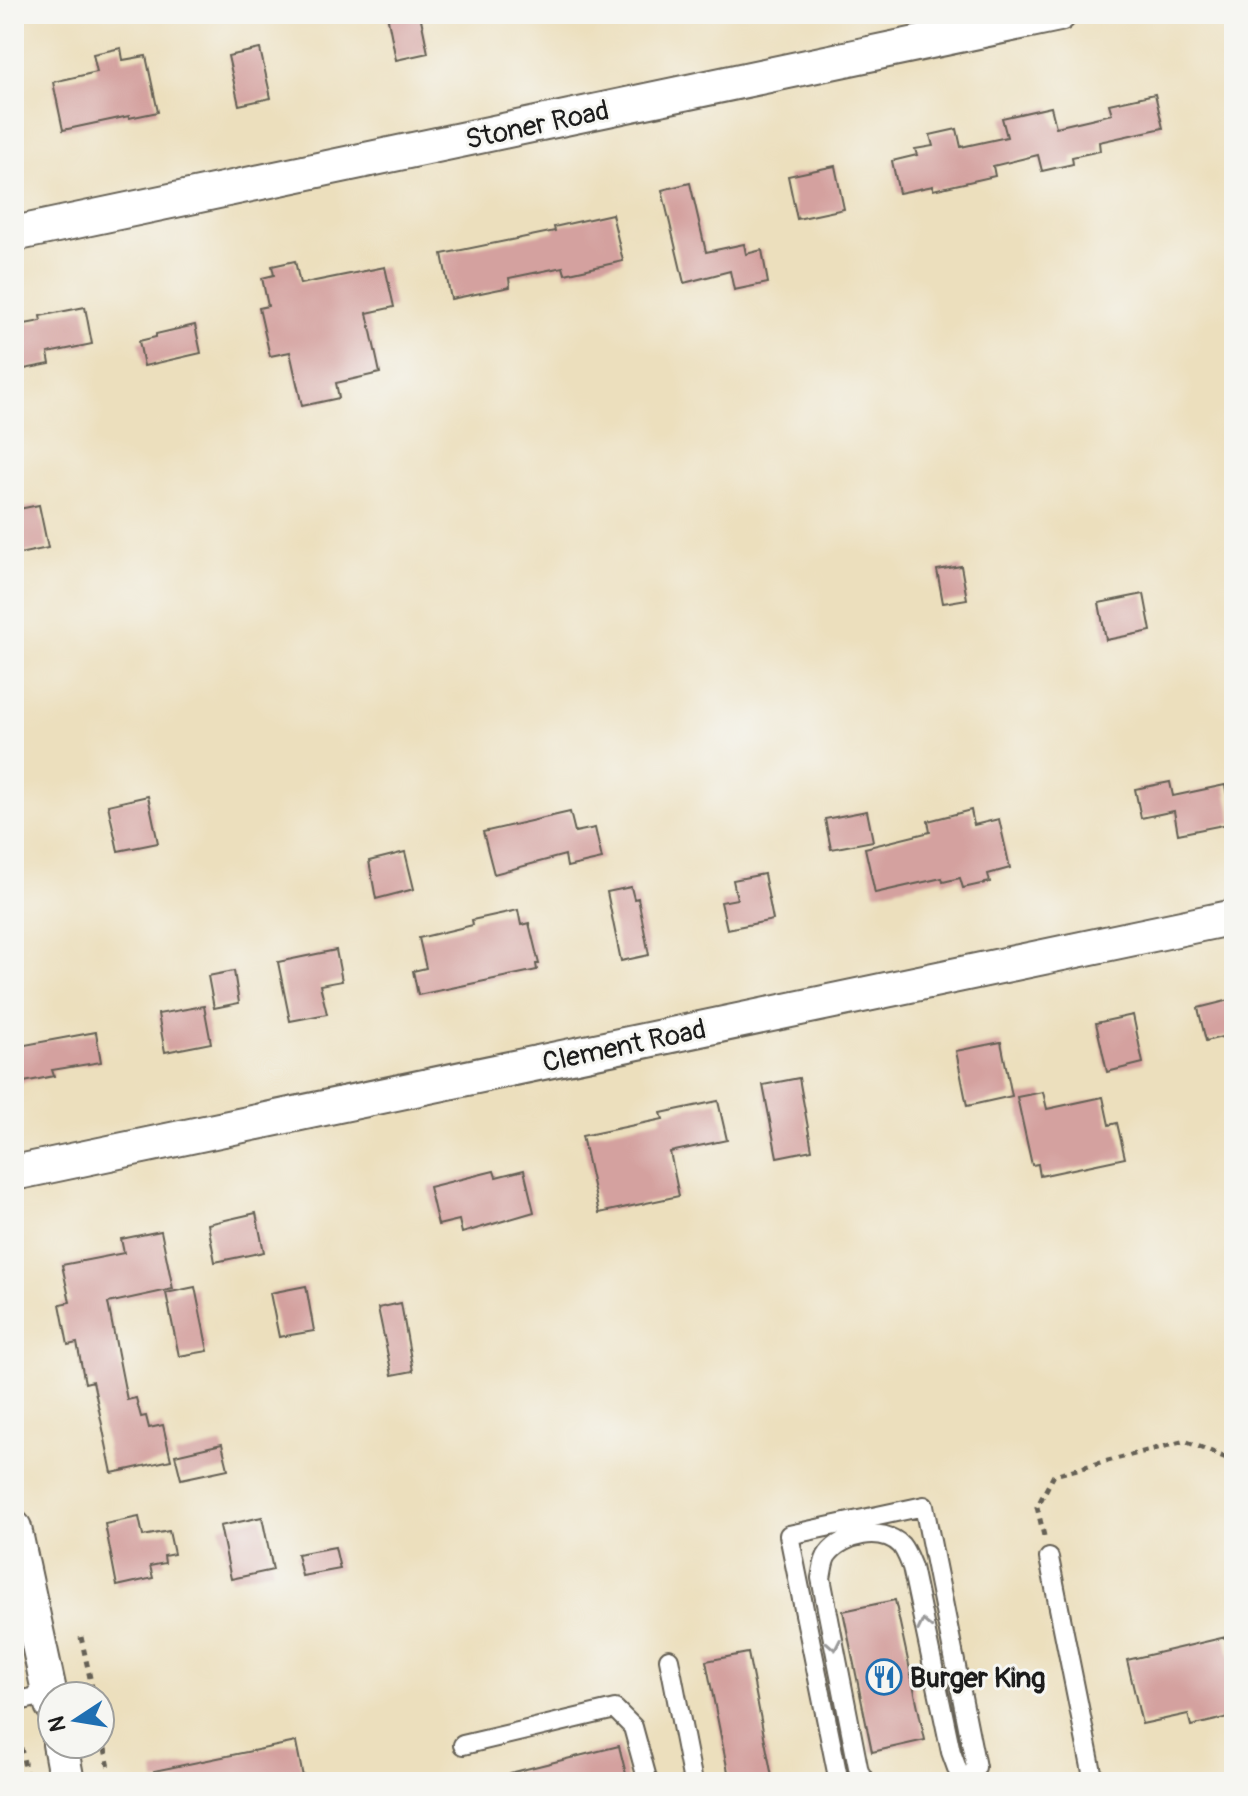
<svg xmlns="http://www.w3.org/2000/svg" width="1248" height="1796" font-family="Pangolin,sans-serif">
	<rect width="100%" height="100%" fill="#f6f6f2"/>
	<filter id="ink" filterUnits="userSpaceOnUse"><feTurbulence type="fractalNoise" baseFrequency=".0125" numOctaves="2"/><feDisplacementMap in="SourceGraphic" scale="16" xChannelSelector="R" yChannelSelector="G"/><feConvolveMatrix kernelMatrix="1 2 1 2 8 2 1 2 1" color-interpolation-filters="sRGB"/></filter>
	<filter id="wash" filterUnits="userSpaceOnUse"><feTurbulence type="fractalNoise" baseFrequency=".006" numOctaves="4" result="noise"/><feDisplacementMap in="SourceGraphic" scale="32" xChannelSelector="R" yChannelSelector="G"/><feGaussianBlur stdDeviation="1.8" result="paint"/><feColorMatrix in="noise" values="0 0 0 0 0 0 0 0 0 0 0 0 0 0 0 0 0 1.4 0 .05"/><feComposite in="paint" operator="in"/></filter>
	<g filter="url(#wash)">
		<rect width="100%" height="100%" fill="#ecdfbd"/>
		<g id="blocks">
			<!-- building -->
			<path fill="#d4a19f" d="M387,14H420L428,53L396,60Z
				M121,48L123,60L146,56L158,112L129,118V116L63,130L53,82L97,72L93,54Z
				M260,49L271,98L239,105L228,56Z
				M1155,94L1163,128L1099,142L1100,151L1072,157L1073,164L1042,171L1038,155L993,166L995,176L933,190V186L899,193L892,161L917,155L915,149L933,146L930,135L957,129L961,147L1007,137L1002,118L1051,107L1056,127L1112,114L1109,104Z
				M835,166L844,209L797,219L788,176Z
				M690,183L706,252L744,244L746,254L762,250L768,283L734,290L730,271L684,283L662,190Z
				M612,214L623,261L565,274L563,267L509,278L510,287L451,299L442,254L555,231L554,227Z
				M295,261L300,284L385,267L394,307L367,313L380,373L336,383L339,398L302,406L290,352L270,356L259,308L268,306L262,278L274,275L272,266Z
				M85,307L92,344L48,353L50,364L14,371V326L41,321L40,316Z
				M195,325L201,353L144,366L139,341L156,337V334Z
				M39,505L48,548L14,555V510Z
				M961,566L967,599L943,603L937,570Z
				M1144,594L1151,631L1106,640L1099,603Z
				M1170,782L1173,796L1225,785L1233,823L1178,834L1174,811L1141,818L1135,789Z
				M148,796L158,843L118,851L108,805Z
				M971,810L974,825L999,819L1010,868L988,874L990,882L963,888L960,878L943,882L942,878L875,893L865,848L930,832L928,821Z
				M867,811L873,841L831,849L825,819Z
				M570,812L575,832L595,828L602,859L567,867L565,855L494,874L483,832Z
				M405,852L414,889L376,899L369,861Z
				M764,874L773,920L727,929L721,902L737,899L733,880Z
				M631,887L634,899L638,898L649,955L621,961L607,892Z
				M518,910L521,925L529,923L539,964H536L537,970L418,995L413,971L426,968L419,938L473,925L472,920Z
				M336,950L342,981L320,985L327,1014L290,1021L278,962Z
				M234,971L239,1003L214,1008L208,976Z
				M1234,999V1034L1206,1041L1198,1008Z
				M204,1006L211,1043L165,1052L158,1014Z
				M1133,1015L1143,1063L1107,1072L1096,1023Z
				M96,1032L101,1062L52,1070L54,1076L14,1084V1047Z
				M1001,1042L1012,1096L967,1106L956,1051Z
				M799,1078L812,1150L777,1157L763,1085Z
				M1043,1092L1047,1109L1103,1097L1109,1125L1117,1123L1125,1158L1040,1176L1038,1164L1032,1165L1017,1097Z
				M718,1101L727,1140L670,1152L679,1196L599,1213L582,1136L663,1119L661,1113Z
				M524,1170L534,1212L462,1233L459,1220L438,1225L429,1187L494,1171L496,1177Z
				M256,1213L264,1252L215,1262L208,1224Z
				M161,1231L173,1289L108,1303L127,1400L136,1398L141,1417L146,1416L149,1428L163,1425L171,1460L112,1473L93,1381L85,1383L77,1343L68,1345L60,1304L70,1302L62,1265L124,1253L121,1239Z
				M306,1286L314,1331L279,1337L270,1293Z
				M195,1287L208,1351L179,1356L166,1293Z
				M401,1303L413,1371L392,1375L378,1308Z
				M222,1444L228,1469L181,1479L175,1455Z
				M139,1517L143,1536L169,1531L174,1554L164,1556L165,1563L150,1566L153,1578L117,1586L105,1524Z
				M262,1517L273,1570L231,1579L220,1526Z
				M335,1547L340,1569L302,1576L297,1554Z
				M895,1600L925,1740L872,1752L843,1611Z
				M1226,1637L1234,1673V1716L1191,1726L1188,1714L1142,1724L1127,1660Z
				M748,1653L773,1782H730L706,1661Z
				M296,1742L304,1782H155L154,1771Z
				M619,1746L628,1782H512L510,1773Z"/>
		</g>
	</g>
	<g filter="url(#ink)">
		<use href="#blocks" fill-opacity="0" stroke="#656054" stroke-width="2"/>
		<g fill="none" stroke-linecap="round" stroke-linejoin="round">
			<defs>
				<path id="lane" d="M1049,1558L1094,1782
					M669,1659L693,1782
					M14,1702L50,1694
					M463,1745L615,1709L633,1727L648,1782
					M839,1782L789,1535L924,1506L976,1767L968,1782
					M866,1782L859,1772L821,1578C823,1570 823,1560 828,1554C843,1534 882,1526 901,1545C906,1551 909,1560 912,1567L951,1752L962,1782"/>
				<path id="street" d="M14,234L1059,14
					M14,1173L1234,917
					M14,1528L52,1705
					M60,1744L67,1782"/>
			</defs>
			<!-- lane casing -->
			<use href="#lane" stroke="#656054" stroke-width="22"/>
			<!-- street casing -->
			<use href="#street" stroke="#656054" stroke-width="38"/>
			<!-- path -->
			<path stroke="#656054" stroke-width="5" stroke-dasharray="6 6" stroke-linecap="butt" d="M1044,1536L1037,1507L1054,1475L1185,1441L1234,1461
				M81,1637L94,1696
				M16,1724L28,1782
				M100,1725L112,1782"/>
			<!-- lane -->
			<use href="#lane" stroke="#fff" stroke-width="18"/>
			<!-- street -->
			<use href="#street" stroke="#fff" stroke-width="34"/>
		</g>
		<!-- one-way arrows -->
		<defs><path id="oneway-chevron" d="M-2-3.5L2.5 0L-2 3.5" fill="none" stroke-width="1.6" stroke-linecap="round" stroke-linejoin="round" transform="scale(2)"/></defs>
		<g stroke="#999">
			<use href="#oneway-chevron" transform="translate(924 1625) rotate(-102)"/>
			<use href="#oneway-chevron" transform="translate(834 1645) rotate(79)"/>
		</g>
	</g>
	<!-- icons -->
	<defs>
		<symbol id="restaurant-ring" viewBox="-11 -11 22 22"><circle r="9.5" fill="#f6f6f2" stroke="#1f6fb2" stroke-width="1.5"/><path d="M-5-6h1v4h1v-4h1v4h1v-4h1v5L-1.5 .5V6h-2V.5L-5-1ZM5-6V6H3V1.5H1.5Q1.5-4 5-6Z" fill="#1f6fb2"/></symbol>
	</defs>
	<g fill-rule="evenodd">
		<use href="#restaurant-ring" x="864" y="1657" width="40" height="40"/>
	</g>
	<g text-anchor="middle" stroke-width="6" stroke-linejoin="round" paint-order="stroke">
		<!-- street labels -->
		<g font-size="28" fill="#1c1c1c" stroke="#f6f6f2">
			<text transform="translate(537 124) rotate(-12)" y="10">Stoner Road</text>
			<text transform="translate(624 1045) rotate(-12)" y="10">Clement Road</text>
		</g>
		<!-- poi labels -->
		<g font-size="28" font-weight="bold" fill="#1c1c1c" stroke="#f6f6f2" text-anchor="start">
			<text x="910" y="1687">Burger King</text>
		</g>
	</g>
	<!-- margin -->
	<rect width="1248" height="1796" fill="none" stroke="#f6f6f2" stroke-width="48"/>
	<!-- north arrow -->
	<g transform="translate(76 1720) rotate(258)"><circle r="38" fill="#f6f6f2" stroke="#9f9f9c" stroke-width="2"/>
	<path d="M0-6L14 30L0 20L-14 30Z" fill="#1f6fb2"/>
	<text y="-12" font-size="22" font-weight="bold" text-anchor="middle" fill="#1c1c1c">N</text>
	</g>
</svg>
